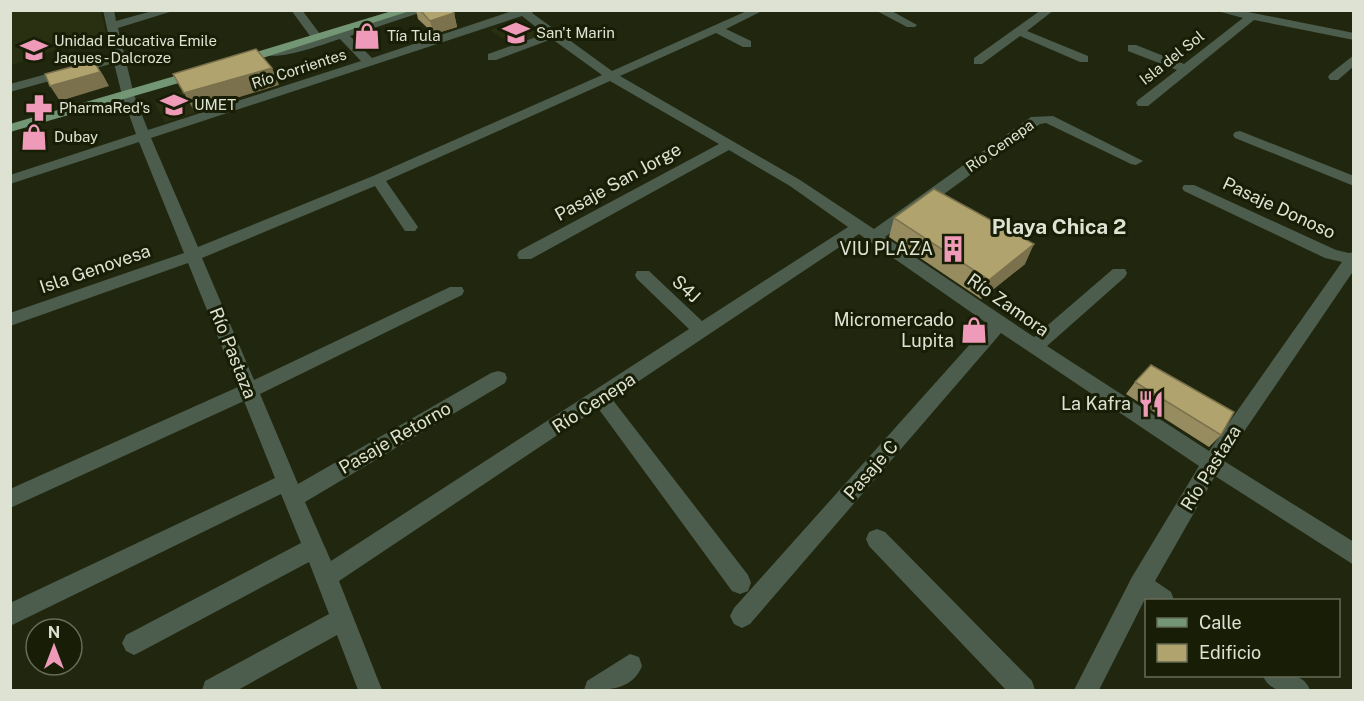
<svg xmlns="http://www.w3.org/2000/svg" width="1364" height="701" font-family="'Public Sans',sans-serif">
	<rect width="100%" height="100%" fill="#21270f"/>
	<!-- built -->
	<path fill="#283011" d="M11,10L101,11L106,34L11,65Z
		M518,20L542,36L514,46L490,30Z
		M182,91L195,113L165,122L153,100Z"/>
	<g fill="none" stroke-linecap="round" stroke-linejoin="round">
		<!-- minor -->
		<path fill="#4c5d4d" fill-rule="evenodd" d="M103,10H114L116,21L156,10H176L118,28L134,95L148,130L361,61L340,39C324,44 274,63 262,53L264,50L294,46L410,10H428L350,36L372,58L515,10H535L532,13L612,71L749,10H764L726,29L751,41V47H743L716,33L620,76L800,180L874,229L1031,117L1053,116L1143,161L1136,165L1131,164L1046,123L1040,124L885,237L1034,337L1113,269H1125L1127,273L1125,277L1047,346L1209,451L1342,262L1325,258L1184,191L1182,188L1184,185H1194L1336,250L1349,253L1354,252V270L1224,461L1354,542V565L1215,476L1155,581L1171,592L1174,600L1144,601L1099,690H1074L1132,577L1199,466L1001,333L750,624L742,628L734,624L730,616L734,608L988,324L859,234L612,399L748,575L751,583L748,591L740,594L732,591L598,408L339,581L382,690H358L337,635L238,690H202L205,681L329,614L309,562L142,651L134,655L126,651L122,643L126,635L301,543L281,494L10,626V603L275,478L244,401L10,508V489L238,387L188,263L10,326V313L184,253L139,142L10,184V175L136,134L122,95L114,63L10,92V84L113,56ZM522,16L545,34L488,54V60H496L552,39L602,75L373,176L198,247L151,138ZM610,81L719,144L519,251L517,255L519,259H531L729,150L790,186L848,227L702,321L649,271H637L635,275L637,279L689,329L331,561L305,502L505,383L507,378L505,373L498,371L491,373L298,484L260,394L462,295L464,291L462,287H450L254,380L202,258L375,186L405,231H415L418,227L386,181Z
			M291,10H302L320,34L318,36H310Z
			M875,10H890L917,25L915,27H907Z
			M1041,10H1054L1027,31L1088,56V62H1080L1020,36L982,64H974V58Z
			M1214,10H1238L1354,33V40L1254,20L1148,106H1138L1136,103L1138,100L1177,70L1128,51V45H1136L1184,64L1243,18Z
			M1354,55V66L1338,80H1330L1328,77L1330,74Z
			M1240,131L1354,176V186L1235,138L1233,135L1235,132Z
			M877,529L885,532L1032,681L1035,690H1006L869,546L866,539L869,532Z
			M630,654L639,657L642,666C632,691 607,690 584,690L587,681Z
			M1263,676C1280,674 1303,671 1310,690C1293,692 1271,695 1263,676Z"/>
		<!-- major -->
		<path fill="#739675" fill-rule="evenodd" d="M395,10H413L241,65H233L231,62L233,59Z
			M199,69L205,73L203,76L10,132V124Z"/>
	</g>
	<!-- wall -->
	<path fill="#978c5f" d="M416,10H451L454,13L457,27L434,34L418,19Z
		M894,218L1025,264L981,299L889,237Z
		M1135,382L1221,435L1209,447L1126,394Z"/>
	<!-- shaded-wall -->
	<path fill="#7b724d" d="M454,13L457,27L434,34L430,21Z
		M94,61L103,75L109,86L60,101L50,86Z
		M272,68L279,85L194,111L184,93Z
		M1034,244L1025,264L981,299L989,280Z"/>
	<!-- building -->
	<path fill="#b0a36e" stroke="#7b724d" stroke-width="1.5" d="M420,10H451L454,13L430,21Z
		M256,49L272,68L184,93L173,74Z
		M94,61L100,72L50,86L45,74Z
		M934,189L1034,244L989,280L894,218Z
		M1151,365L1234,412L1221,435L1135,382Z"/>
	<!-- icons -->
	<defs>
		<symbol id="school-bare" viewBox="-9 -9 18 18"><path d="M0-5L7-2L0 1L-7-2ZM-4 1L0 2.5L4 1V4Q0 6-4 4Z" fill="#ef9ab8" stroke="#181d06" stroke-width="2.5" paint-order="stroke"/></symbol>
		<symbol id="shop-bare" viewBox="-9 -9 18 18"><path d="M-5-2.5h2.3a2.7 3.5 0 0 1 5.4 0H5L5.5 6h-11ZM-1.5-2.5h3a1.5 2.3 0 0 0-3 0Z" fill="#ef9ab8" stroke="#181d06" stroke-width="2.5" paint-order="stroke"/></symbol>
		<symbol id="university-bare" viewBox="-9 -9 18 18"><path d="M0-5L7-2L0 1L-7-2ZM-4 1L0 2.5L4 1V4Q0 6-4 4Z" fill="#ef9ab8" stroke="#181d06" stroke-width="2.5" paint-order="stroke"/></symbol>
		<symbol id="pharmacy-bare" viewBox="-9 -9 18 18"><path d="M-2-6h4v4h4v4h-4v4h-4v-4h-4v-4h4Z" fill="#ef9ab8" stroke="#181d06" stroke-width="2.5" paint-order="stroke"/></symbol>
		<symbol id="building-bare" viewBox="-9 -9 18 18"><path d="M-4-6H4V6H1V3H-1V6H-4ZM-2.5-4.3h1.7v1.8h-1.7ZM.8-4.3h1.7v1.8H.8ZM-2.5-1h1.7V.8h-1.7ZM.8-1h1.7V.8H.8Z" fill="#ef9ab8" stroke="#181d06" stroke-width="2.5" paint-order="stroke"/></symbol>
		<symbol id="restaurant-bare" viewBox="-9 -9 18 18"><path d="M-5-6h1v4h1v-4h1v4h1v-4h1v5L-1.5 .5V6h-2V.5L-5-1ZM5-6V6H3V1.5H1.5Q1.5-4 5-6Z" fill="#ef9ab8" stroke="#181d06" stroke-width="2.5" paint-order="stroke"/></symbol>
	</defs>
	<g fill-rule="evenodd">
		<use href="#school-bare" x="497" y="14" width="38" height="38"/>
		<use href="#shop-bare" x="348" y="17" width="38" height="38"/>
		<use href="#school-bare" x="15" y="31" width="38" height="38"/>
		<use href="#university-bare" x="155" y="86" width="38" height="38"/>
		<use href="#pharmacy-bare" x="20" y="89" width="38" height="38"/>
		<use href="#shop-bare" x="15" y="118" width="38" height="38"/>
		<use href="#building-bare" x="934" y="230" width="38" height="38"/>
		<use href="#shop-bare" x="955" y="311" width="38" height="38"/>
		<use href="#restaurant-bare" x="1132" y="385" width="38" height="38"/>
	</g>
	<g text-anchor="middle" stroke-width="6" stroke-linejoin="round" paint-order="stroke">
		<!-- far-poi labels -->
		<g font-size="15" fill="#dde2d3" stroke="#181d06" text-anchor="start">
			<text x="536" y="38">San't Marin</text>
			<text x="387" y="41">Tía Tula</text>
			<text x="54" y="46">Unidad Educativa Emile<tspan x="54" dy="17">Jaques - Dalcroze</tspan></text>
			<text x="194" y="110">UMET</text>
			<text x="59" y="113">PharmaRed's</text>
			<text x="54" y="142">Dubay</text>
		</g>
		<!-- far-street labels -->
		<g font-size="15" fill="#dde2d3" stroke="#181d06">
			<text transform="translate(1172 58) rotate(-38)" y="5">Isla del Sol</text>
			<text transform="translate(299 69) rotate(-18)" y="5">Río Corrientes</text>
			<text transform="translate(1000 146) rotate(-35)" y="5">Río Cenepa</text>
		</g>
		<!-- street labels -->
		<g font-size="18" fill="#dde2d3" stroke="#181d06">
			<text transform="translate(618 182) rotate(-29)" y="6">Pasaje San Jorge</text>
			<text transform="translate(1279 208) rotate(25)" y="6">Pasaje Donoso</text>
			<text transform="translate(95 269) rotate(-19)" y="6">Isla Genovesa</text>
			<text transform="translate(686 289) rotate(43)" y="6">S4J</text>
			<text transform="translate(1008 305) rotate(35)" y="6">Río Zamora</text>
			<text transform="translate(233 353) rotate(68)" y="6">Río Pastaza</text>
			<text transform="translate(594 403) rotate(-33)" y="6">Río Cenepa</text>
			<text transform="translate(395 438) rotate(-30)" y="6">Pasaje Retorno</text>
			<text transform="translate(1211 468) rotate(-58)" y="6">Río Pastaza</text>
			<text transform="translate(871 470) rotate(-49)" y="6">Pasaje C</text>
		</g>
		<!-- poi labels -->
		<g font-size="18" fill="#dde2d3" stroke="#181d06" text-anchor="end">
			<text x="933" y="255">VIU PLAZA</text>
			<text x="954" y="326">Micromercado<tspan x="954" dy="21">Lupita</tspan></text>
			<text x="1131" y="410">La Kafra</text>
		</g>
		<!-- quarter labels -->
		<g font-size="21" font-weight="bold" fill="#dde2d3" stroke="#181d06">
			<text x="1059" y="234">Playa Chica 2</text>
		</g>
	</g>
	<!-- border -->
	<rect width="1364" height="701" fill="none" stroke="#dde2d3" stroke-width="24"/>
	<!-- legend -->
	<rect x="1145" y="599" width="195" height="78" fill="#181d06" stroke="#676c58" stroke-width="1.5"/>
	<rect x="1157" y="618" width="30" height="9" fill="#739675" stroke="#676c58" stroke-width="1.5"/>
	<text x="1199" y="629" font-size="18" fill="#dde2d3">Calle</text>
	<rect x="1157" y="644" width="30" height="18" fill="#b0a36e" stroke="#676c58" stroke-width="1.5"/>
	<text x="1199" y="659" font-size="18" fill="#dde2d3">Edificio</text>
	<!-- north arrow -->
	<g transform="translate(54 647)"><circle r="28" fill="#181d06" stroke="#676c58" stroke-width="1.5"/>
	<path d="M0-4.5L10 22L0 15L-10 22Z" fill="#ef9ab8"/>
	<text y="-9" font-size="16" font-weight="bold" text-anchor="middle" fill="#dde2d3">N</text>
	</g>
</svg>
